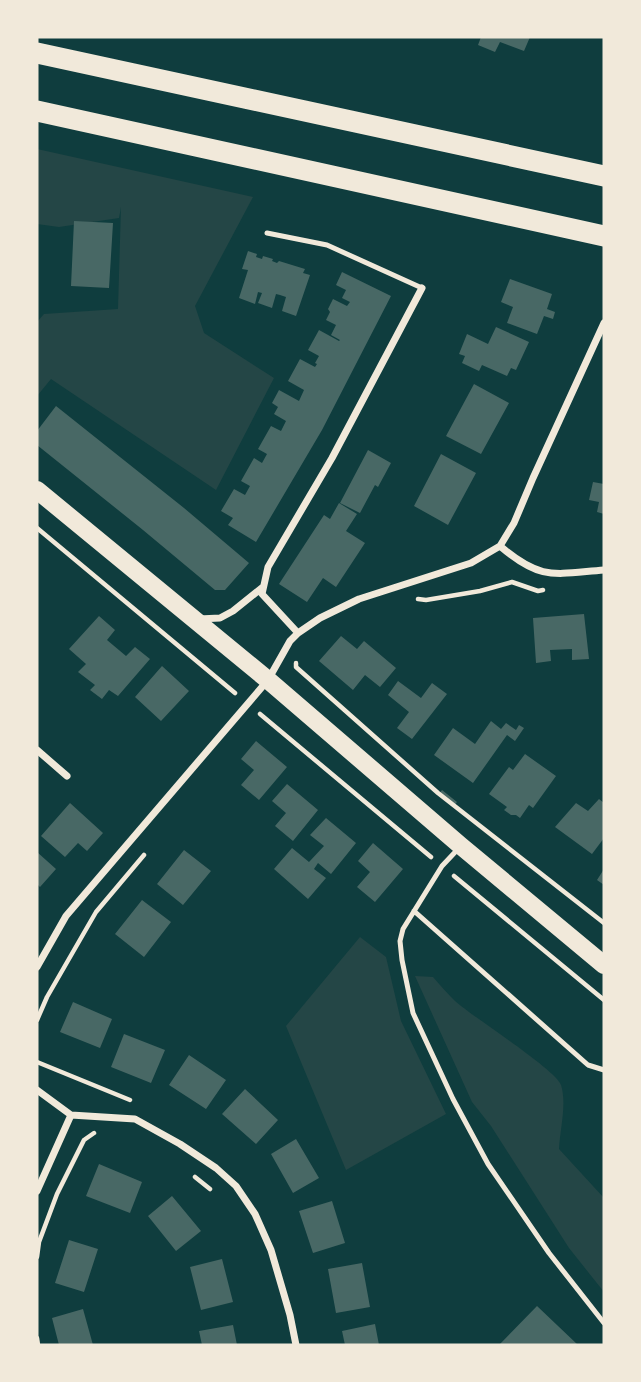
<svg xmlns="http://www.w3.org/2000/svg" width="641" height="1382" font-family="Bitter,serif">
	<rect width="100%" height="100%" fill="#0f3d3e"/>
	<!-- green -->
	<path fill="#244646" d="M37,149L253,197L195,306L204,333L274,378L216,490L51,379L37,396V322L44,314L118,309L121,207L119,218L59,227L37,224Z
		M360,937L386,957L401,1021L446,1114L346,1170L286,1026Z
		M415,976L433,977C440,985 448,994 455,1001C473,1017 556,1070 561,1085C567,1104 560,1129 559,1149L604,1198V1292L569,1248L491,1126L472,1102Z"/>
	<!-- building -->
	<path fill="#486865" d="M481,37H530L524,51L500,42L495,52L478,45Z
		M74,221L113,223L109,288L71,286Z
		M248,251L257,254L256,257L262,259L263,256L273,259L272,261L277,263L279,261L305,269L303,273L310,275L296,316L282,311L286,297L280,295L276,294L272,308L258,303L262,293L258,292L255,304L239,298L248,270L242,269Z
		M342,272L391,296L322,430L256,542L228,525L233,518L221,511L234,489L245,495L250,486L241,481L254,458L262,463L267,454L258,449L271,426L281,431L286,421L274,414L278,407L272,403L279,390L299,401L304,390L288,381L300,359L315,367L317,364L315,363L319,356L308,350L319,330L339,341L340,340L331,335L336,325L326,320L330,312L328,309L333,299L347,306L350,302L342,298L346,290L336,285Z
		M510,279L552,294L547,309L555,312L553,319L544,316L537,334L507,323L513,307L501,302Z
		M496,327L529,342L516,370L511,368L507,376L482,365L479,371L462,363L465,356L459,354L467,334L488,344Z
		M474,384L509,403L481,454L446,436Z
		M56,406L184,508L249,563L225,590H215L143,530L37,445V431Z
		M368,450L391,463L378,487L375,485L360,513L340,503Z
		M441,454L476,473L448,525L414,506Z
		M593,482L604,484V514L597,512L599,502L589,500Z
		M339,503L357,514L346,531L365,543L336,587L323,578L307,602L279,584L324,515L330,519Z
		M584,614L589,659L572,660V649L550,650L551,661L536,663L533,618Z
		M99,616L115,630L107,640L126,656L135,647L150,659L118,696L109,690L102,699L90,690L95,685L78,672L86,664L69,649Z
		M341,636L357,649L364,641L396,668L380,687L365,675L353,690L319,661Z
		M162,666L189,691L161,721L135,697Z
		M398,681L421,698L432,683L447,694L412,739L397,728L409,712L388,695Z
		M491,721L501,729L506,723L516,730L519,725L524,728L515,741L507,735L473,783L434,755L453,728L475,744Z
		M256,741L287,767L259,800L241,785L254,770L241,759Z
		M525,754L556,776L533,808L529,805L520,818L516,815H511L504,810L507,807L489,794L509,767L513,770Z
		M287,784L318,810L293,841L275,826L286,813L272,801Z
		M442,790L457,802L454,806L438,795Z
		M599,799L604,803V838L592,854L555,827L576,803L588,811Z
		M70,803L103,833L87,851L78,843L65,857L41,836Z
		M326,818L356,843L331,874L318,863L314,869L326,878L308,899L274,869L292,848L309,862L324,846L310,835Z
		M373,843L403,869L375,902L357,887L370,872L358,861Z
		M184,850L211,871L183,905L157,884Z
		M37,852L56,869L40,887L37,884Z
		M604,869V885L597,880Z
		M142,900L171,922L144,957L115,934Z
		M73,1002L112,1019L100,1048L60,1032Z
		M124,1034L165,1050L151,1083L111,1067Z
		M189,1055L226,1080L206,1109L169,1085Z
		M245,1089L278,1120L256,1144L222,1114Z
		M296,1139L319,1178L293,1193L271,1154Z
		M99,1164L142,1182L130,1213L86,1196Z
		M172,1196L201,1231L176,1251L148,1216Z
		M332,1201L345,1243L313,1253L299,1211Z
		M69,1240L98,1249L84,1292L55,1283Z
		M222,1259L233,1302L201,1310L190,1267Z
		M362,1263L370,1307L336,1313L328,1269Z
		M537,1306L578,1345H499Z
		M83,1309L93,1345H59L52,1318Z
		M375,1324L379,1345H345L342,1331Z
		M233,1325L237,1345H202L199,1331Z"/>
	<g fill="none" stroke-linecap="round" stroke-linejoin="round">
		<!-- path -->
		<path stroke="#f1e9da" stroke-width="4.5" d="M37,528L235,693
			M418,599L426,600L480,591L512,582L538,591L543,590
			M296,663V667L438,793L604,923
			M260,714L431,857
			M454,876L604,1000
			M37,1020L47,997L96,912L144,855
			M37,1062L130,1100
			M195,1177L210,1189
			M37,1257L39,1242L57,1194L84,1140L94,1133
			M37,1338L38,1345"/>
		<!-- service -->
		<path stroke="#f1e9da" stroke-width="5" d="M267,233L327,245L422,288
			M459,848L442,866L403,929L400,941L402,960L413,1013L453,1099L488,1164L549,1253L604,1323
			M414,911L588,1065L604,1070"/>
		<!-- minor -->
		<path stroke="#f1e9da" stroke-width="7" d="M500,546C541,581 554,574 604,570
			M199,619L220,618L233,611L263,587
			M298,633L262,594L268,567L332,458L422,288
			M37,750L67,776
			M37,967L66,916L268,680L290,641L298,633L320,618L359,599L471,563L500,546L514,523L533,478L604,323
			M37,1090L71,1115L135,1119L180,1144L216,1168L236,1186L255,1214L271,1250L290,1315L296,1345
			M37,1191L71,1115"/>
		<!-- primary -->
		<path stroke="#f1e9da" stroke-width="18" d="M37,490L268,680L461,846L604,965"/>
		<!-- motorway -->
		<path stroke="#f1e9da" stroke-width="21" d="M37,53L604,176
			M37,111L604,236"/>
	</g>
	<!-- border -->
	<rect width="641" height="1382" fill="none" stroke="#f1e9da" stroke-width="77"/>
</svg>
